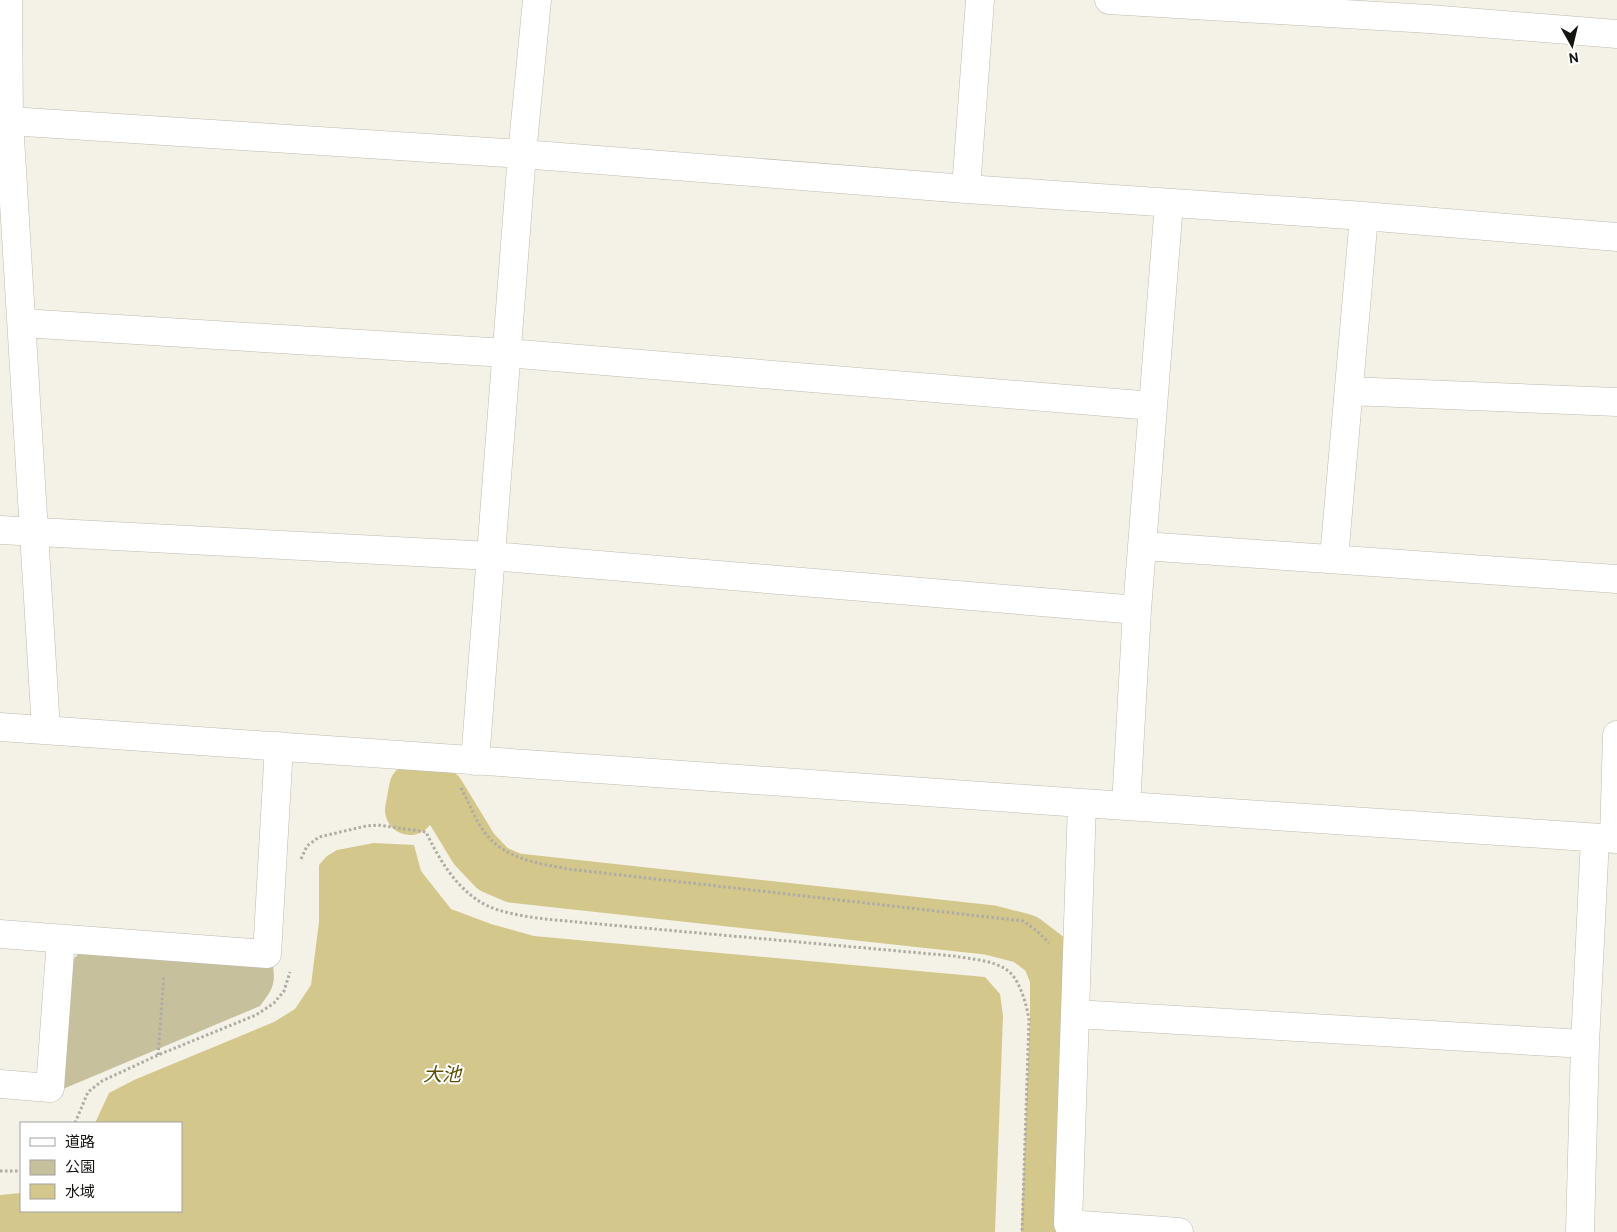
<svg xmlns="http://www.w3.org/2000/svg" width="1617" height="1232" font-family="Overpass,'Noto Sans JP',sans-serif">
	<rect width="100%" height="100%" fill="#f4f2e7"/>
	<!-- green -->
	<path fill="#c7c09c" d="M80,952L273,966C276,986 271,991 260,1006L63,1089L70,963Z"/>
	<!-- water -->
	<path fill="#d4c78c" d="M374,843L414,845L421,871L451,909L491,924L534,936L985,977L1000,994L1003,1016L995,1232H0V1195L21,1193V1211H181V1123H95L109,1093L134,1080L274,1022L295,1009L311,985L319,922V865L327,856L337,850Z"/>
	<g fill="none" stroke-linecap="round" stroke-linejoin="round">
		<!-- river -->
		<path stroke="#d4c78c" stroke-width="50" d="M410,810L414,788L440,793L474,849L493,869L514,878L990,930L1025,939L1046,955L1055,977V1018L1046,1232"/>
		<defs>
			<path id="minor" d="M8,0L9,121L46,730
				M1109,0L1429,19L1617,34
				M9,121L522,154L966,189L1364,216L1617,237
				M966,189L980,0
				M22,323L506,353L1153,406
				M1349,391L1617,402
				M0,530L491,556L1137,610
				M1143,546L1617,579
				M1334,558L1364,216
				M0,727L1082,803L1617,839
				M475,761L522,154L537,0
				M1082,803L1068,1224L1179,1232
				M1126,806L1137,610L1169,203
				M1614,839L1617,735
				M0,934L267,954L279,746
				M1075,1014L1585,1044
				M0,1084L50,1088L61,939
				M1580,1232L1585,1044L1595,838"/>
		</defs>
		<!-- minor casing -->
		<use href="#minor" stroke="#bdbbb0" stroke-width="29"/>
		<!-- path -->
		<path stroke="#aeaca4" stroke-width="3" stroke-dasharray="2.5 2.5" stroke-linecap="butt" d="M461,788C469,802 475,820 485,833C505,859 537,863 568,869L1023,921L1037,931L1049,943
			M301,859L307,846L319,837L366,826L378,825L426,832C438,857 453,883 476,899C500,917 548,919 577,922L954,956C970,959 993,960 1007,970C1020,979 1027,1006 1029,1020L1022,1232
			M158,1055L164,975
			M75,1123L88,1092L102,1081L158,1055L256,1015L274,1003L284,991L290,972
			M0,1171H21"/>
		<!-- minor -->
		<use href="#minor" stroke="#fff" stroke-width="28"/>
	</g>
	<g text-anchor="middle" stroke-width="4" stroke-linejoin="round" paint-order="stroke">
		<!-- water labels -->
		<g font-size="19" font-style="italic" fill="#5d5004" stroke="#fff">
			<text x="442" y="1081">大池</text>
		</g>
	</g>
	<!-- legend -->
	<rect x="20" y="1122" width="162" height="90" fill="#ffffff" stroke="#a1a19f"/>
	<rect x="30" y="1138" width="25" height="8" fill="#ffffff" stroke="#a1a19f"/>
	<text x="65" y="1147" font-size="15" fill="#141410">道路</text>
	<rect x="30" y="1160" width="25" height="15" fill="#c7c09c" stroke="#a1a19f"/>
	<text x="65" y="1172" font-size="15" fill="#141410">公園</text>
	<rect x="30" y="1184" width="25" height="15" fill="#d4c78c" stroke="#a1a19f"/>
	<text x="65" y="1197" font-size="15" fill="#141410">水域</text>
	<!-- north arrow -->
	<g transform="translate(1572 45) rotate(172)" stroke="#ffffff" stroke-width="4" paint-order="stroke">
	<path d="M0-4L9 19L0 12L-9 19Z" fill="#141410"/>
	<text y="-8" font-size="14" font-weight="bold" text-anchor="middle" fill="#141410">N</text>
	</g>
</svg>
